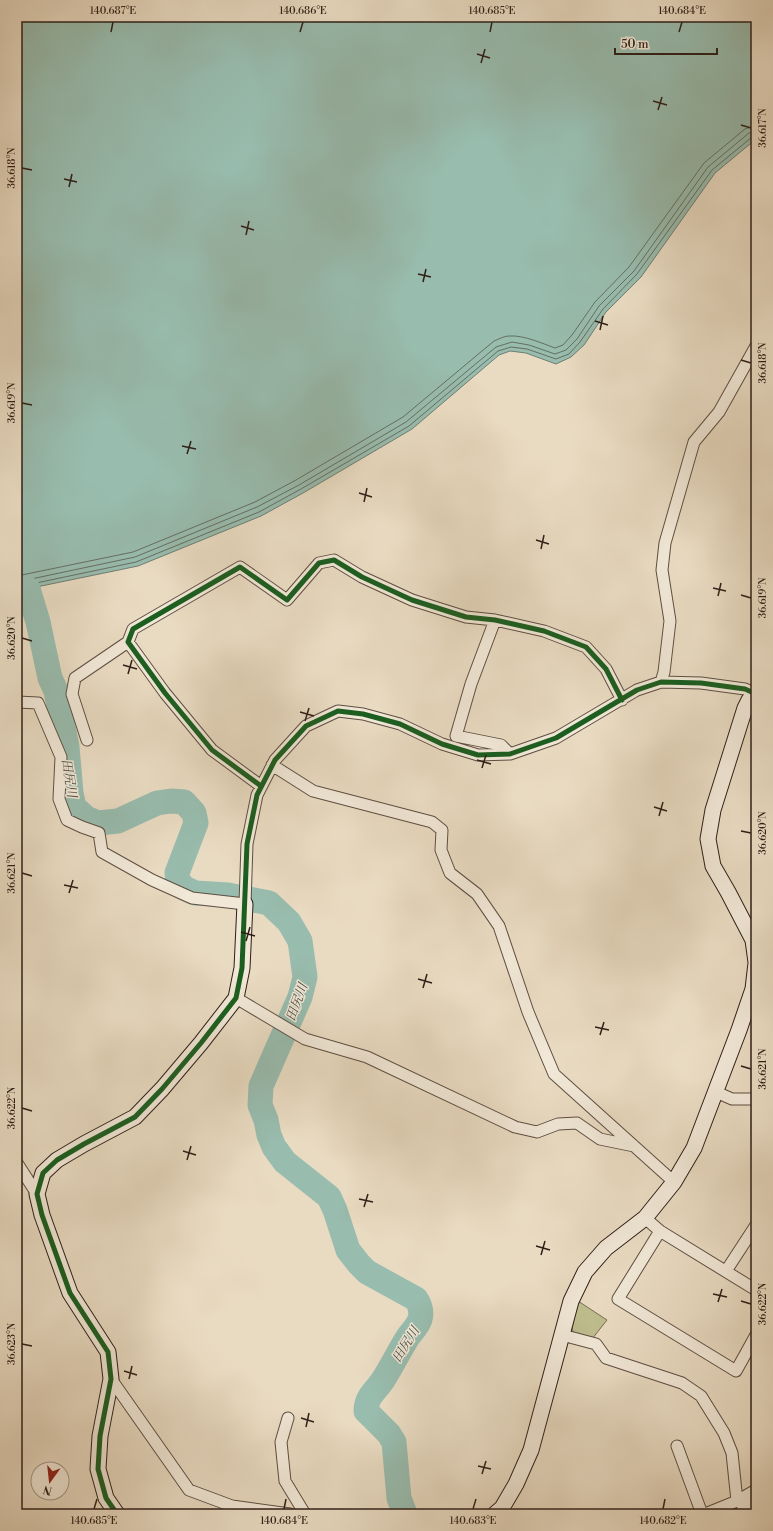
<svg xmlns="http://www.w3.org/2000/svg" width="773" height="1531" font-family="'Libre Bodoni','Noto Serif JP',serif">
	<rect width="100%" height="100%" fill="#e9dbc2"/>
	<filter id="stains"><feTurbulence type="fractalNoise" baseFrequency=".005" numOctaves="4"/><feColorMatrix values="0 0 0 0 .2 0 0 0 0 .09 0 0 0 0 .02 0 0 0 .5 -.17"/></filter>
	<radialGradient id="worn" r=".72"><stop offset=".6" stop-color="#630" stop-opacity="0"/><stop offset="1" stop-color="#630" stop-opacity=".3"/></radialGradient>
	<!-- green -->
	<path fill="#bfbd8e" stroke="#776e53" d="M578,1301L607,1320L592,1339L574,1334L572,1328Z"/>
	<!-- water -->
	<path fill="#98bcae" stroke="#6e7d72" d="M17,17H756V139L715,173L641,277L606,312L584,345L571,357L556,364L526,353L510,351L499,355L412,429L303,493L261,516L138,566L17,591Z"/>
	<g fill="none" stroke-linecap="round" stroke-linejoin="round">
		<!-- shore -->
		<path stroke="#646e63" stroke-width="1" d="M17,576L133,552L255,502L296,480L403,417L494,341C499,339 504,336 509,336C524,335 541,343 555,348L563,345L572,335L595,302L629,267L704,163L745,129L756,125
			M17,582L135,557L257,507L299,485L406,422L496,347L512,342L529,345L555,354L566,350L577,339L599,306L634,271L708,167L749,133L756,131
			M17,587L136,562L259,512L301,489L409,426L498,351L511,347L527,349L556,359L569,354L580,342L603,309L637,274L712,170L752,137L756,136"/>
		<!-- river -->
		<path stroke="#98bcae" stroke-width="25" d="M28,589L38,622L50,678L56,691L67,747L71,793L74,807L86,818L98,823L118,821L157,803L171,801L184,802L194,813L196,823L177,873L178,881L184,888L195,893L228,895L269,903L289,922L300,941L305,977L300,997L261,1086L260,1105L266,1120L269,1135L274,1147L285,1162L329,1197L335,1210L348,1250L359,1264L367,1272L416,1299C420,1305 422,1312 420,1319C418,1326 412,1331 408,1337C399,1351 392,1366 383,1380C376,1391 366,1396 366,1411L389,1434L394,1442L399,1498L405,1514"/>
		<defs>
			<path id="street" d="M495,620L471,684L456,736L501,745L510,754
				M661,682L664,672L670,621L662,570L665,543L694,442L719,412L756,346
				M17,702L38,703L61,757L59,799L67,820L82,827L99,833L102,852L152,880L192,898L245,904L247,844L257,795L275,760L306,726L338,711L363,714L400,724L442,744L478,755L510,754L556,738L637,690L661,682L701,683L745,689L756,694
				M87,740L72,694L75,678L128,642
				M272,765L313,791L432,822L442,830L441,850L450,873L477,894L499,926L528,1012L554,1074L674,1182
				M261,786L212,750L165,693L128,642L133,629L240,567L287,600L319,563L334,560L362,577L412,600L466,617L495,620L544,631L586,647L606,669L622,700
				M236,998L305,1039L367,1057L515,1127L537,1132L558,1124L577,1123L600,1139L634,1146
				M716,1092L732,1099H756
				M17,1163L37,1194
				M645,1218L660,1231L756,1290
				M660,1231L618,1299L736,1371L756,1335
				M726,1271L756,1225
				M562,1335L596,1344L606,1358L682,1383L701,1396L724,1433L732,1453L737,1501
				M111,1379L189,1490L232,1506L290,1514
				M288,1418L281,1442L285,1481L305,1514
				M677,1446L702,1514
				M747,1496L751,1514
				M705,1514L737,1501L756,1490
				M741,1514L747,1496"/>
			<path id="secondary" d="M756,695L749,700L745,708L713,810L708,839L713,866L728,892L753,940L756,962
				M117,1514L106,1498L98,1469L100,1436L111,1379L108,1352L70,1293L42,1215L37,1194L43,1173L57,1160L84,1144L135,1117L162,1089L201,1043L236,998L242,968L245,904
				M495,1514L502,1508L516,1484L531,1450L571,1301L585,1272L606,1248L645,1218L674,1182L694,1148L739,1030L753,989L756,963"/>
		</defs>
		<!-- street casing -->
		<use href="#street" stroke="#5e4e42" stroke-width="13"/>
		<!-- secondary casing -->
		<use href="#secondary" stroke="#2f1f18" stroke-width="17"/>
		<!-- street -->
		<use href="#street" stroke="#f1e8d7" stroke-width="11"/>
		<!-- secondary -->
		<use href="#secondary" stroke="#f1e8d7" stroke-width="15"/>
		<defs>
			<path id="cycleway" d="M261,786L212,750L165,693L128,642L133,629L240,567L287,600L319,563L334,560L362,577L412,600L466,617L495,620L544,631L586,647L606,669L622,700
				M117,1514L106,1498L98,1469L100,1436L111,1379L108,1352L70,1293L42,1215L37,1194L43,1173L57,1160L84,1144L135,1117L162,1089L201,1043L236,998L242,968L247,844L257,795L275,760L306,726L338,711L363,714L400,724L442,744L478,755L510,754L556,738L637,690L661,682L701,683L745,689L756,694"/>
		</defs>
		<!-- cycleway casing -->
		<use href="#cycleway" stroke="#f1e8d7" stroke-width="8"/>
		<!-- cycleway -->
		<use href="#cycleway" stroke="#1b5e20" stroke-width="5"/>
	</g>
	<!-- ticks -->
	<path fill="none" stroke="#2f1f18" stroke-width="1.5" d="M111,32L113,22M300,32L303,22M490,32L492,22M679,32L682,22M477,54L490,58M481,63L485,49M653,101L667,105M658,110L662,97M741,125L751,128M22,168L32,170M64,179L77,182M69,187L72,174M241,226L254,230M246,235L249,221M418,274L431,277M423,282L426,269M595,321L608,325M600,330L603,316M741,360L751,363M22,403L32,405M182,446L196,449M187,454L191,441M359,493L372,497M364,502L367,488M536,540L549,544M541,549L544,535M713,588L726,591M741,595L751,598M718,596L721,583M22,638L32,641M123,665L137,669M128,674L132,660M300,712L314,716M305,721L309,708M477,760L491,764M482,768L486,755M654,807L667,811M659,816L663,802M741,831L751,833M22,873L32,876M64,885L78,888M69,893L73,880M241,932L255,936M246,941L250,927M418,979L432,983M423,988L427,974M595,1027L609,1030M600,1035L604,1022M741,1066L751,1069M22,1108L32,1111M183,1151L196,1155M187,1160L191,1146M359,1199L373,1202M364,1207L368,1194M536,1246L550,1250M541,1255L545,1241M713,1294L727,1297M741,1301L751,1304M718,1302L722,1289M22,1344L32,1346M124,1371L137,1375M129,1379L132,1366M301,1418L314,1422M306,1427L309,1413M478,1466L491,1469M482,1474L486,1461M94,1509L97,1499M284,1509L286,1499M473,1509L476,1499M663,1509L665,1499"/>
	<g text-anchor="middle" stroke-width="3" stroke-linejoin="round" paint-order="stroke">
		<!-- water labels -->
		<g font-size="13" font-style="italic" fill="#4e4e45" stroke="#f1e8d7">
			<text transform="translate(70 778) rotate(81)" y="5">田尻川</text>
			<text transform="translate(296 1002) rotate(-70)" y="5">田尻川</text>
			<text transform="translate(405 1344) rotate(-58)" y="5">田尻川</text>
		</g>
	</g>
	<!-- margin -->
	<rect width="773" height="1531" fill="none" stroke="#e9dbc2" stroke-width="44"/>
	<!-- north arrow -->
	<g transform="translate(50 1481) rotate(195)"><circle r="19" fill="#f1e8d7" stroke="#a3988b"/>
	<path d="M0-3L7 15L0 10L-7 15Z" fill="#8f2418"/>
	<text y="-6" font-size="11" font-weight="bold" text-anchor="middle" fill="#2f1f18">N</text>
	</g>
	<!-- scale -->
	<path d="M615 48v6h102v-6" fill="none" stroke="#2f1f18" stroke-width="2"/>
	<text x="621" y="48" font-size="12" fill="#2f1f18" stroke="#f1e8d7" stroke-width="3" paint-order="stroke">50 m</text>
	<rect x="22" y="22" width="729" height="1487" fill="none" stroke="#2f1f18" stroke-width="1.5"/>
	<g font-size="10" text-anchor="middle" fill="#2f1f18">
		<text x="113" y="14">140.687°E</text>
		<text x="303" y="14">140.686°E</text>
		<text x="492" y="14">140.685°E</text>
		<text x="682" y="14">140.684°E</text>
		<text transform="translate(762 128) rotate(-90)" y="4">36.617°N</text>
		<text transform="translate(11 168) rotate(-90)" y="4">36.618°N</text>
		<text transform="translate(762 363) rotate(-90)" y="4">36.618°N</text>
		<text transform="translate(11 403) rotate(-90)" y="4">36.619°N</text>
		<text transform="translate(762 598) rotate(-90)" y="4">36.619°N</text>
		<text transform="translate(11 638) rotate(-90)" y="4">36.620°N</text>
		<text transform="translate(762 833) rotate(-90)" y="4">36.620°N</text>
		<text transform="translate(11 873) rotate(-90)" y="4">36.621°N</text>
		<text transform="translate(762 1069) rotate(-90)" y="4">36.621°N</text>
		<text transform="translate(11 1108) rotate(-90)" y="4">36.622°N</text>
		<text transform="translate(762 1304) rotate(-90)" y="4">36.622°N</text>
		<text transform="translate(11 1344) rotate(-90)" y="4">36.623°N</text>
		<text x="94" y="1524">140.685°E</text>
		<text x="284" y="1524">140.684°E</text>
		<text x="473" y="1524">140.683°E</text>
		<text x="663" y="1524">140.682°E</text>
	</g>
	<rect width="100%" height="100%" filter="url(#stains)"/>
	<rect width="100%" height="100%" fill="url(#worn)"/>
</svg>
